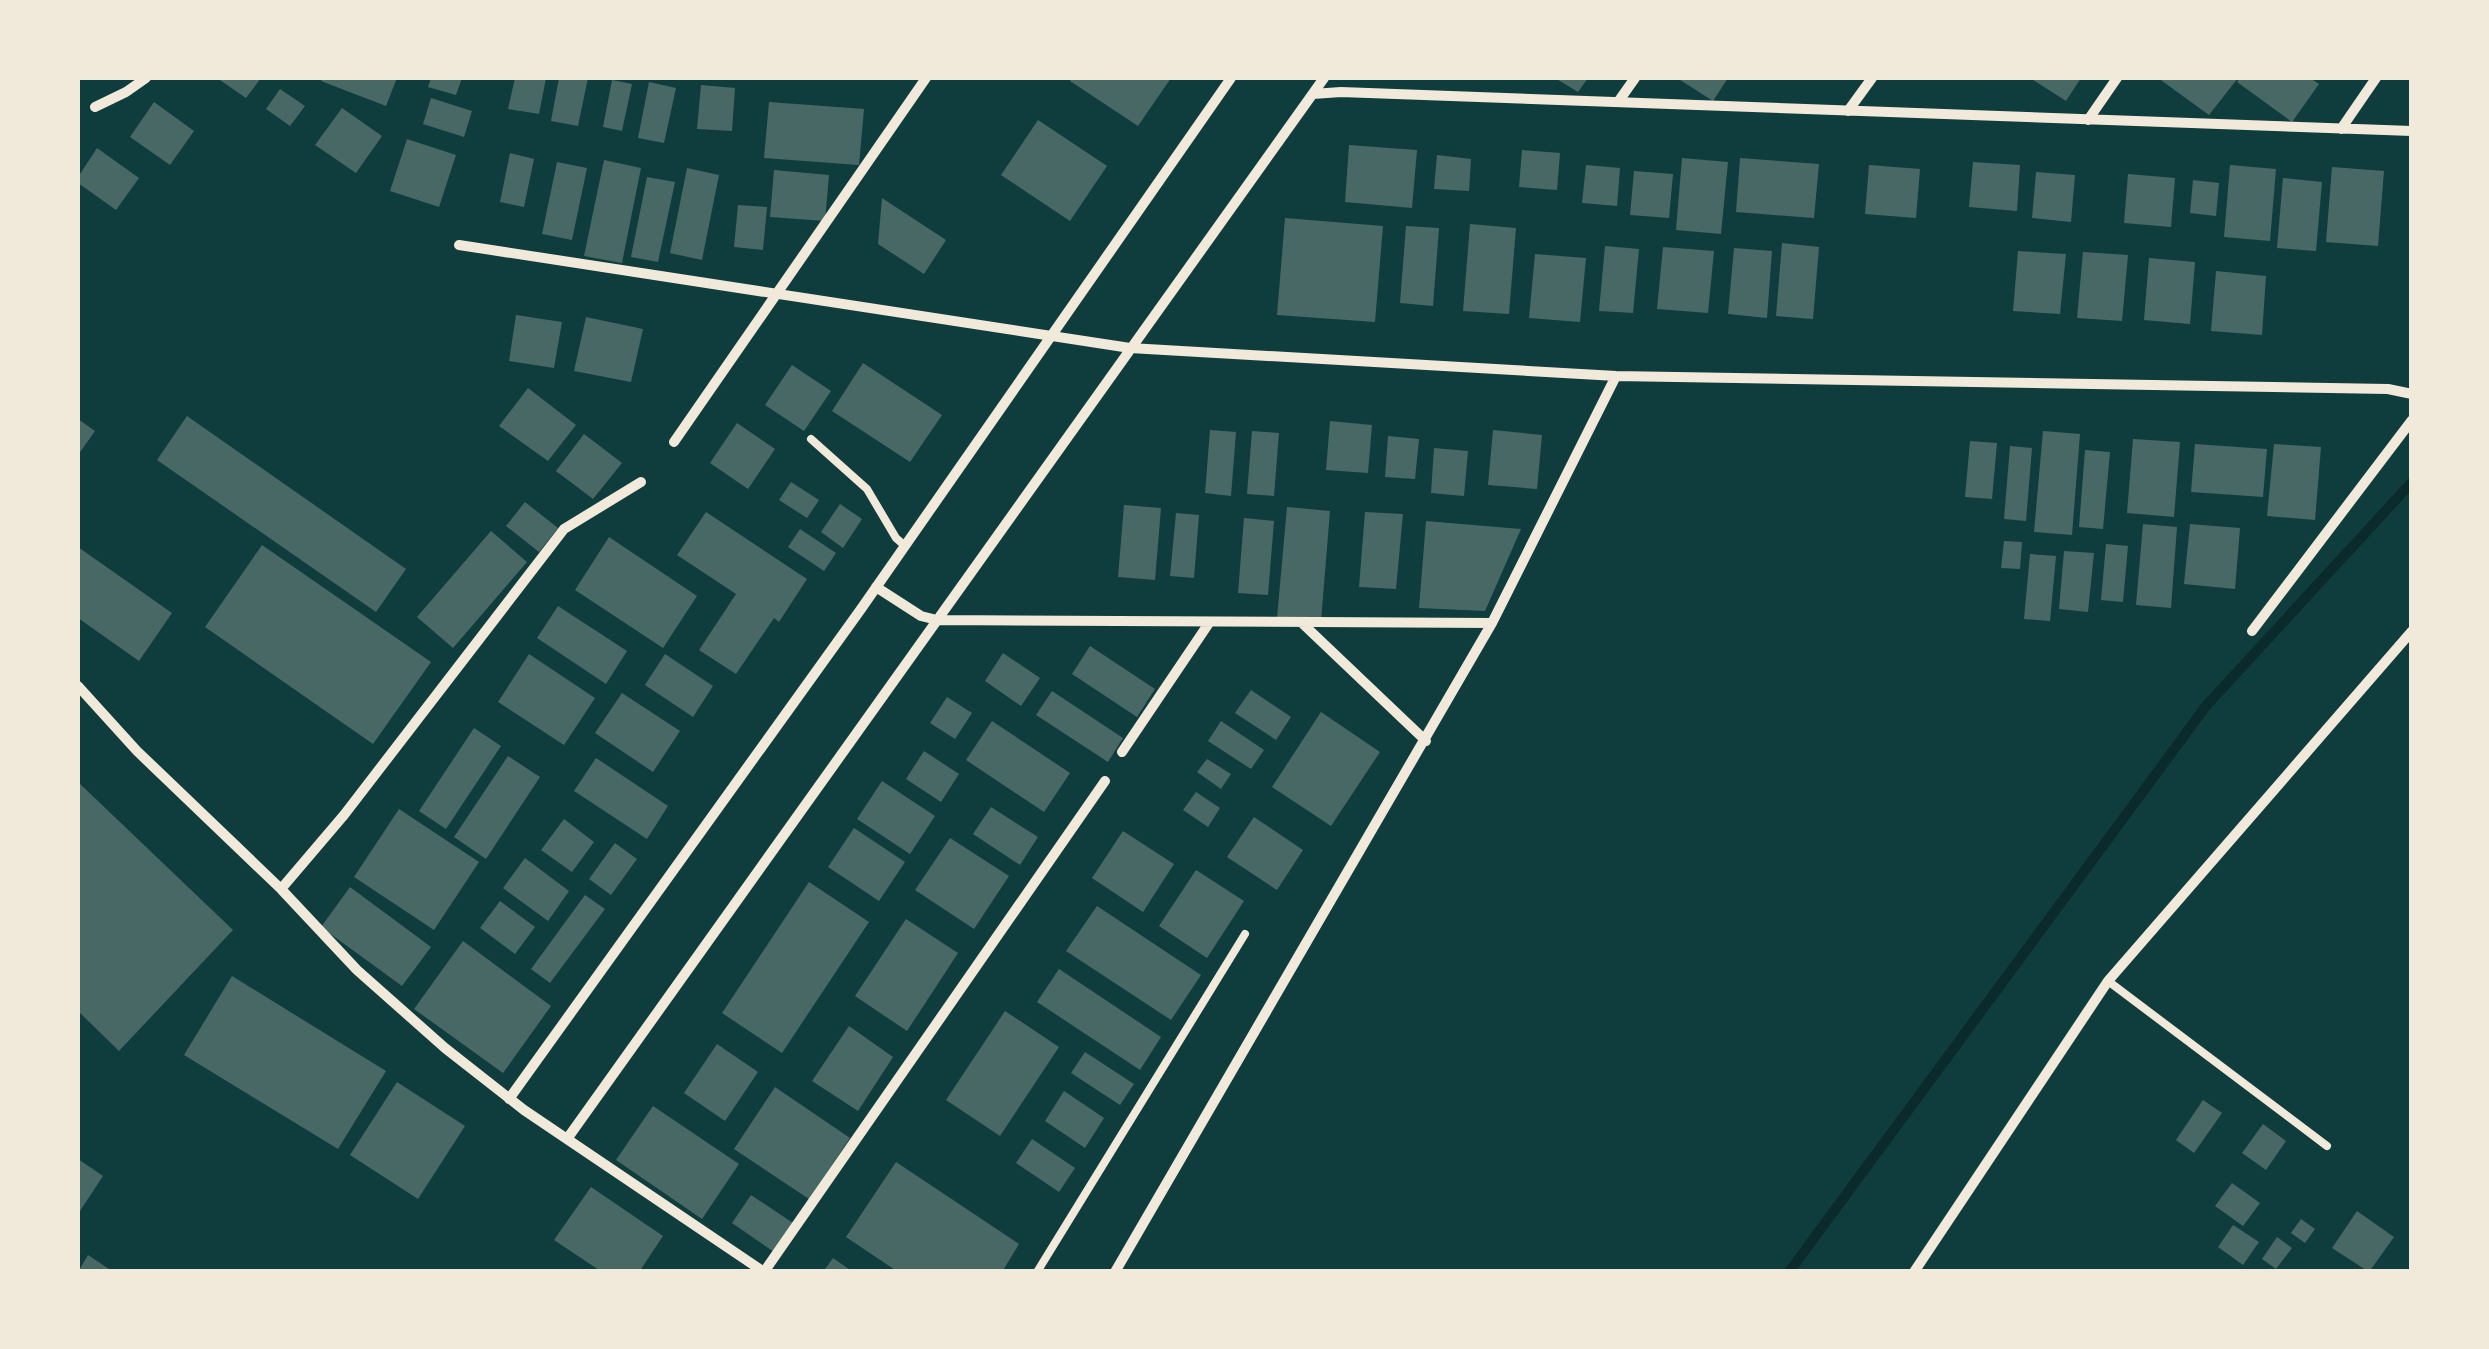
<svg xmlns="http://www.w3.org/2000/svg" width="2489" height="1349" font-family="'PT Serif',serif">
	<rect width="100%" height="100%" fill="#0f3d3e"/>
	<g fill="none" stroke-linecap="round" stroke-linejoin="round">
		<!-- stream -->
		<path stroke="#0a2a2b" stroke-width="10" d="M1789,1272L2206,706L2412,482"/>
	</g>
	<!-- building -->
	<path fill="#486865" d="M217,78H261L246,98Z
		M323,78H397L386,106L321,81Z
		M431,78H462L456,95L428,87Z
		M515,78H546L539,114L508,109Z
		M559,78H588L578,126L551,121Z
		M1072,78H1171L1138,126L1070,81Z
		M1555,78H1588L1578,92Z
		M1677,78H1728L1713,101Z
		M2030,78H2081L2066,101Z
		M2158,78H2238L2209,115Z
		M2240,78H2310L2319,84L2292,122L2237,82Z
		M612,80L632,84L622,131L603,127Z
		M649,82L676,88L664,143L638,138Z
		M701,85L735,88L732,131L697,129Z
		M280,89L305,106L290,126L266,109Z
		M431,98L472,111L464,137L423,124Z
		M154,102L194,131L170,165L130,137Z
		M769,102L864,109L859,165L764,158Z
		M342,108L382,136L356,173L315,145Z
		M1038,120L1107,166L1070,221L1001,175Z
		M407,139L456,155L439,207L390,191Z
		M1349,145L1417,150L1412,208L1345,202Z
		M97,148L139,178L116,210L78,183V177Z
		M1522,150L1560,153L1557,190L1519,187Z
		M510,153L534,159L524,207L500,202Z
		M1437,155L1471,159L1469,191L1434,189Z
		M1682,158L1728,162L1721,234L1676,230Z
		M1740,158L1819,164L1814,218L1736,212Z
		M604,160L641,168L622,263L584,256Z
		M557,162L587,168L572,240L542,234Z
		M1973,162L2020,165L2017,211L1969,207Z
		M1586,165L1620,168L1617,206L1582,203Z
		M1869,165L1920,169L1916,218L1865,214Z
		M2230,165L2276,169L2270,241L2224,237Z
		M2332,167L2384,171L2378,246L2326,242Z
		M687,168L719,175L702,260L670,253Z
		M774,170L829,175L825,221L770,217Z
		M1634,171L1673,174L1669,218L1630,215Z
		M2036,172L2075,175L2071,222L2032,218Z
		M2128,174L2175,178L2171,227L2124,223Z
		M647,177L675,182L658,262L631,257Z
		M2283,178L2322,182L2316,251L2277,248Z
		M2193,180L2219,183L2216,216L2190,213Z
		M882,198L946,240L924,274L878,244Z
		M738,205L767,207L763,250L734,247Z
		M1285,218L1383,226L1375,322L1277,315Z
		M1470,224L1516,228L1509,314L1463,311Z
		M1406,226L1439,228L1433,306L1400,303Z
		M1782,243L1819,247L1813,319L1776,316Z
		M1605,246L1639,249L1633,313L1599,311Z
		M1663,247L1714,251L1708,313L1657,309Z
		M1734,248L1772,251L1767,318L1728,314Z
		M2018,251L2066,254L2060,314L2013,311Z
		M2083,252L2128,255L2122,321L2077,318Z
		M1535,254L1586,258L1580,322L1529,318Z
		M2149,258L2195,262L2190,324L2144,320Z
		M2216,271L2266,276L2262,335L2211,331Z
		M516,315L562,322L554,368L509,361Z
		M586,317L643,329L631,382L574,371Z
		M863,363L942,415L910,462L832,411Z
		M792,365L831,391L804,431L765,405Z
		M528,388L576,425L548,461L499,426Z
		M187,416L406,569L376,612L157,460Z
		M78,419L95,431L78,455Z
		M1330,421L1372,425L1368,473L1326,470Z
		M737,423L775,449L748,489L710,463Z
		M1210,430L1236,432L1231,496L1205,493Z
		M1493,430L1542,435L1537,489L1488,485Z
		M1252,431L1279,433L1274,496L1247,494Z
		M2043,431L2080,434L2072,535L2034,532Z
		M584,434L622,463L593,499L556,471Z
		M1388,436L1419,439L1415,479L1385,477Z
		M2133,439L2180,442L2174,517L2127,513Z
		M1970,441L1997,443L1992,499L1965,497Z
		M2195,444L2267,449L2263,497L2191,492Z
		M2274,444L2321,447L2315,520L2267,516Z
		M2010,446L2032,448L2026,521L2004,519Z
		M1434,448L1468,451L1464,496L1431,493Z
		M2085,450L2110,452L2103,529L2079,527Z
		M791,482L819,500L807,518L779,500Z
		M525,502L558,528L539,552L506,526Z
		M840,504L862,519L843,548L821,532Z
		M1124,505L1161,508L1155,580L1118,577Z
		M1287,507L1330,511L1321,621L1277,618Z
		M706,512L807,579L779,622L774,618L736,674L699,650L736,594L677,555Z
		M1365,512L1403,514L1396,589L1359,587Z
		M1176,513L1199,515L1194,578L1170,576Z
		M1244,518L1274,521L1268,595L1238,593Z
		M1426,521L1521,529L1485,611L1419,608Z
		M2143,524L2177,527L2171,608L2136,605Z
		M2190,524L2240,528L2235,589L2184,584Z
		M800,529L836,553L824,571L788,547Z
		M491,531L527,562L453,648L417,617Z
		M609,537L697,596L663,648L575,590Z
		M2004,541L2022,542L2020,569L2001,568Z
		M2106,544L2128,546L2123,602L2101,600Z
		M262,545L431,662L373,744L205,627Z
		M78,547L172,613L139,661L78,618Z
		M2064,551L2094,553L2088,612L2059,609Z
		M2030,554L2056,556L2050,621L2024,619Z
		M558,606L627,651L606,684L537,638Z
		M1090,646L1155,689L1137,717L1072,674Z
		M1003,653L1040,678L1021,706L985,681Z
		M529,654L595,698L564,745L498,702Z
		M665,654L713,686L693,717L645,685Z
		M1251,690L1291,717L1276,740L1235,713Z
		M1052,691L1123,738L1108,762L1036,715Z
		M622,693L680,731L653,772L595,733Z
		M947,697L972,713L955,739L930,723Z
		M1321,712L1380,752L1331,826L1272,787Z
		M992,721L1070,773L1044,812L966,760Z
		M1221,721L1264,750L1251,769L1208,741Z
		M474,728L501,746L446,829L419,811Z
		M924,751L959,774L941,802L906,779Z
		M508,756L540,777L486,859L454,837Z
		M596,758L668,806L647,839L574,791Z
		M1207,759L1231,774L1221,789L1197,772Z
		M882,781L935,816L910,854L857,819Z
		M78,782L233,930L119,1051L78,1011Z
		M1196,792L1220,808L1208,827L1183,810Z
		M991,807L1038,837L1020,865L973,834Z
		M399,809L479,862L434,930L354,877Z
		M1254,817L1303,850L1277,890L1227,857Z
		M564,819L594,842L572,872L541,850Z
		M854,828L905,862L879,901L828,867Z
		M1123,831L1174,864L1143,912L1092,878Z
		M950,838L1009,876L974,929L915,890Z
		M615,843L637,859L611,895L589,879Z
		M525,858L569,891L548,921L503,888Z
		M1196,870L1244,901L1207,958L1159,926Z
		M809,882L869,922L782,1053L722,1013Z
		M350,887L431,947L402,986L321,927Z
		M585,895L605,909L550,983L531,969Z
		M500,901L535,927L515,954L480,928Z
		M1097,906L1201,975L1171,1020L1066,951Z
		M906,919L958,953L907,1031L855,996Z
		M463,941L551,1006L503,1073L414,1009Z
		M1059,969L1161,1037L1140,1070L1037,1002Z
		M232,976L386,1071L338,1149L184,1055Z
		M1005,1011L1059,1047L1000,1136L946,1100Z
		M849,1026L893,1057L858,1111L812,1081Z
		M717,1044L758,1072L725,1121L684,1093Z
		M1085,1052L1134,1084L1120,1105L1071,1073Z
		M397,1082L465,1126L418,1199L350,1155Z
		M775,1087L850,1138L809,1199L734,1149Z
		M1064,1091L1104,1118L1085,1148L1045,1121Z
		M2203,1100L2222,1113L2194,1153L2176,1140Z
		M653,1106L739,1164L702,1219L616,1160Z
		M2263,1124L2286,1141L2266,1170L2242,1153Z
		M1032,1139L1075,1168L1059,1192L1016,1163Z
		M78,1159L103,1176L78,1214Z
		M896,1162L1019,1244L1002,1272H898L846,1237Z
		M2232,1183L2260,1203L2243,1226L2215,1206Z
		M591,1187L663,1236L639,1272H602L554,1240Z
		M751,1195L793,1223L774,1252L732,1223Z
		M2357,1211L2394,1237L2369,1272L2332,1248Z
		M2301,1219L2315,1229L2305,1243L2291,1233Z
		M2233,1225L2259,1242L2243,1265L2218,1247Z
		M2277,1237L2292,1248L2276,1269L2262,1259Z
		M88,1255L109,1269L107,1272H78Z
		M833,1258L853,1272H823Z"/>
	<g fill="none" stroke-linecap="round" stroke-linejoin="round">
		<!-- service -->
		<path stroke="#f1e9da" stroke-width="8" d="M811,439L867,489L896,538L904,545
			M2108,981L2327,1146
			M1037,1272L1245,934"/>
		<!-- minor -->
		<path stroke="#f1e9da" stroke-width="10" d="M1313,94L1341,92L2412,131
			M1618,102L1635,78
			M95,107L126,92L146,78
			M1848,111L1872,78
			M2088,120L2117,78
			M2341,129L2376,78
			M459,245L1130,348L1616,376L2388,389L2412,394
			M674,442L926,78
			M876,587L921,616L937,620L1492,623
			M1303,624L1426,741
			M2252,631L2412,420
			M78,686L137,751L281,889L357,970L445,1048L524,1110L764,1272L1105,781
			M1122,752L1209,623
			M281,889L344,815L564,529L641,482
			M509,1099L861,609L1231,78
			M567,1139L1324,78
			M1115,1272L1492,623L1616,376
			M1914,1272L2108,981L2412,631"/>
	</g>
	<!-- border -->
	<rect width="2489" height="1349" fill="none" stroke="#f1e9da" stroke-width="160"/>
</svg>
